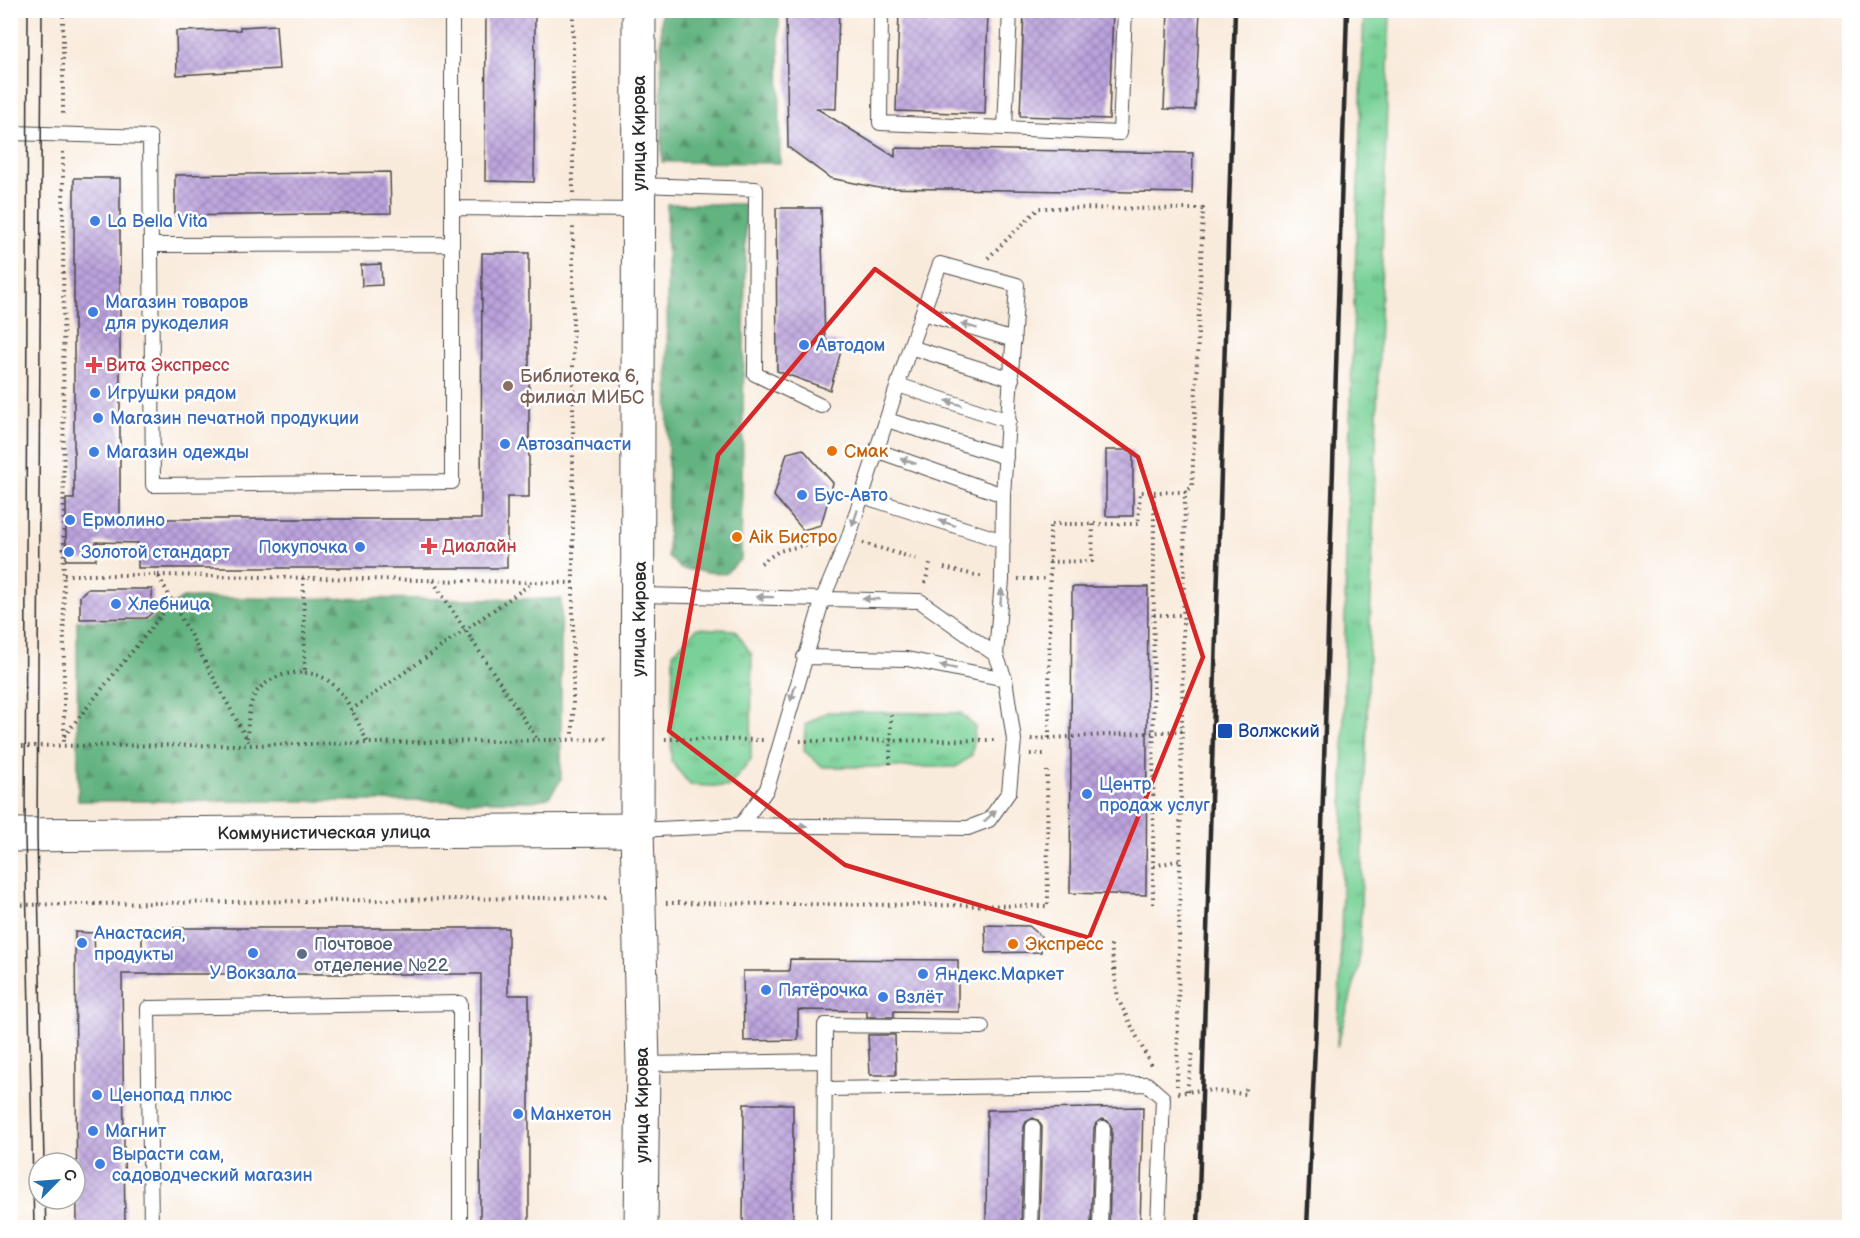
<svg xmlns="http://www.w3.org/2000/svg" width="1860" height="1238" font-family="'Balsamiq Sans',sans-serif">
	<defs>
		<pattern id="grass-tufts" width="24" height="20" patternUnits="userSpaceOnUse" patternTransform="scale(1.5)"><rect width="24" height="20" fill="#79d197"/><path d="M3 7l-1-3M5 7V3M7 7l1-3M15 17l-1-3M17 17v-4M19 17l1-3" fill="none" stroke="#63aa7b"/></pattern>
		<pattern id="forest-firs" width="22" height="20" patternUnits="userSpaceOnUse" patternTransform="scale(1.5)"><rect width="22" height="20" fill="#62b380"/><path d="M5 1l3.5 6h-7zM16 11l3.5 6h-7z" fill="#519269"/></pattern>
		<pattern id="building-cross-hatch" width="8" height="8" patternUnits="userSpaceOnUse" patternTransform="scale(1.5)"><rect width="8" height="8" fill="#bba3dd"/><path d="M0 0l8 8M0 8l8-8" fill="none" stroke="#9885b3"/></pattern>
	</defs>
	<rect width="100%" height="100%" fill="#fff"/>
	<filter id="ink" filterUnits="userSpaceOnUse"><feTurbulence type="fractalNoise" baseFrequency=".0167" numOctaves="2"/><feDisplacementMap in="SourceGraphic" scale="12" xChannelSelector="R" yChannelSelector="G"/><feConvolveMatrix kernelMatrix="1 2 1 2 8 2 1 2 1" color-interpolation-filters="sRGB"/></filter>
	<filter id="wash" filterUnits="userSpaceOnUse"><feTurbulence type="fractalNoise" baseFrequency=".008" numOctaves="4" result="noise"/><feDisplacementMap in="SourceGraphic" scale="24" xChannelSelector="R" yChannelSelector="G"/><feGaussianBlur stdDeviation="1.35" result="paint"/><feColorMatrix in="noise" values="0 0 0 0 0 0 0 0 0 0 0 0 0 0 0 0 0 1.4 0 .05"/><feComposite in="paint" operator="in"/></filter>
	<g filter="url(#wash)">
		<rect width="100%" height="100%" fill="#f9ebdc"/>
		<!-- grass -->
		<path fill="url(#grass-tufts)" stroke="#527e61" stroke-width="1.5" d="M1364,11H1390L1359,967L1337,1047L1341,958L1346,540Z
			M697,628L735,630L752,655L751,760L729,787L690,785L671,761L673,653Z
			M827,712L961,713L975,727L972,755L956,767H823L804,751L805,725Z"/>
		<!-- forest -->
		<path fill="url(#forest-firs)" stroke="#466f56" stroke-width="1.5" d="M661,11H779L780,163L662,162Z
			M667,204H746L741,559L725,574L681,569L668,556Z
			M183,598L561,599V780L549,797L533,801H78L77,621H148Z"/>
		<g id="blocks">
			<!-- building -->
			<path fill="url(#building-cross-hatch)" d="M486,10H535L534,182L485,181Z
				M786,10H839L836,109L816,108L895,157V148L1193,153L1192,193L879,188L830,178L788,147Z
				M899,10H988L985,114L896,111Z
				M1024,10H1113L1109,119L1020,116Z
				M1168,10H1200L1195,110L1164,109Z
				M276,25L279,69L177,75L176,31L240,30V27Z
				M390,172L391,213L175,216V175Z
				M74,178H120V519H481L482,253H529V497H507V568H138V543L96,542V560H66V499H74Z
				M776,208H821L825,340L843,344L830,390L777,371Z
				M381,264L382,285L362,286L361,265Z
				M803,449L833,483L821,525L803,530L774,496L787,453Z
				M1106,450H1133V516H1106Z
				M1072,587H1148L1146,895L1070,893Z
				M87,589H152V613L146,618L80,619V596Z
				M985,925L1029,926L1041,936V952L986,953Z
				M142,928H508V995H529V1227H480L481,974H122L125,1227H77L75,932L94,933L95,957L142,956Z
				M790,959L958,960V1012L894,1011V1017H867V1011L798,1010V1040L744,1041L743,971H789Z
				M868,1035H895L896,1075H870Z
				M744,1104H793V1227H743Z
				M1143,1107L1140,1227H1109L1112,1128L1108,1121L1103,1119L1096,1123L1094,1128L1091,1227H1039L1042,1127L1038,1120L1033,1118L1026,1122L1024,1127L1021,1227H986L987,1110Z"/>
		</g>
	</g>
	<g filter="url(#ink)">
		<use href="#blocks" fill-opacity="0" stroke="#4a4846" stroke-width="1.5"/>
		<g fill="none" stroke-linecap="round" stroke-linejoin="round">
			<defs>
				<path id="service" d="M881,10L880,123L1005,128L1010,10
					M1005,128L1120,133L1125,10
					M10,133L150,137L153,485L452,482V10
					M639,185L756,189L755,374L821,406
					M454,208L638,210
					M151,245L452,244
					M923,313L1014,340
					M910,347L1012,379
					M898,385L1009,421
					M887,420L1006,457
					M878,451L1003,495
					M862,496L1003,541
					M804,657L907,659L1005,679
					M741,825L767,789L823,598L848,539L910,347L940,264L1017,285L1003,495L1002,580L996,655
					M637,830L741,825L968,828L989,820L1009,792L1014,740L1005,679L996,655L920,601L639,595
					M643,1064L825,1061
					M826,1089L1147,1084L1163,1098L1158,1228
					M151,1228L148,1008L460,1003V1228
					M824,1228L825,1025L982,1027
					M1030,1228L1033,1127
					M1100,1228L1103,1128"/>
				<g id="tertiary">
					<path d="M639,10L637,830L643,1064L641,1228"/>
					<path id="s1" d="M10,835L637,830"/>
				</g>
			</defs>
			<!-- service casing -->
			<use href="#service" stroke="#4a4846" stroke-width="16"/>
			<!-- tertiary casing -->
			<use href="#tertiary" stroke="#4a4846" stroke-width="35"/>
			<!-- path -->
			<path stroke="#4a4846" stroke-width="4" stroke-dasharray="1.5 4.5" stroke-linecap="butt" d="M63,10V118
				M63,152L64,746
				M573,193V10
				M988,258L1039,208L1203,209L1192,487L1185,492
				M863,543L920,560
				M1049,562L1092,561L1093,524
				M761,563L779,551L830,539
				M944,568L984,577
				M64,575H158L250,745
				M158,575L573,583V738
				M303,578L305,673
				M1018,579H1048
				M433,581L537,739
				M573,583V227
				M925,583L930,564
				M1154,615H1184
				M351,710L532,583
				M64,736L172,602
				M247,738C248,724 248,700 259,689C275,673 303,667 324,678C346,690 357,722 368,743
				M1049,738L1050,524H1138L1140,492H1185L1177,1086
				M665,739L763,740
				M1031,739L1182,731
				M800,741L997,740
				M10,746L250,745L610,739
				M1030,754H1047
				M890,764L891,715
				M1154,866L1180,860
				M666,903L1048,906L1047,771
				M1153,904L1154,492
				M10,905L610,897
				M1111,945L1118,999L1152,1067
				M1187,1091L1193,1051
				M1178,1093L1201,1090L1246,1094V1087"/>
			<!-- service -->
			<use href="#service" stroke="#fff" stroke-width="14"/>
			<!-- tertiary -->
			<use href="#tertiary" stroke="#fff" stroke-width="33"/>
			<!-- tram -->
			<path stroke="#2b2b2b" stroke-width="1.5" d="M28,10L25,835L34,1228
				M42,10L37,835L44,1163
				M45,1199L46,1228"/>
			<!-- rail -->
			<path stroke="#2b2b2b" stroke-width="4.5" d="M1198,1228L1235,10
				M1307,1228L1316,1023L1347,10"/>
		</g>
		<!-- one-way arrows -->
		<defs><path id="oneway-solid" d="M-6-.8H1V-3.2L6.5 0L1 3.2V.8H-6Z" transform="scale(1.5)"/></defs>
		<g fill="#a0a0a0">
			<use href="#oneway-solid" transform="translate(969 326) rotate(-163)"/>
			<use href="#oneway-solid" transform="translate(954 403) rotate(-163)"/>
			<use href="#oneway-solid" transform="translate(908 461) rotate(-161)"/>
			<use href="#oneway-solid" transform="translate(855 518) rotate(108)"/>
			<use href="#oneway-solid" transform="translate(947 523) rotate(-162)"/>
			<use href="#oneway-solid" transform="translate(765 597) rotate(-179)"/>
			<use href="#oneway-solid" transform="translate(1001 597) rotate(-85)"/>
			<use href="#oneway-solid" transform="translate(871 599) rotate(-178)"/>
			<use href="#oneway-solid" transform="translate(948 667) rotate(-168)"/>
			<use href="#oneway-solid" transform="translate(793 693) rotate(107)"/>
			<use href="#oneway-solid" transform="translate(990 816) rotate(-44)"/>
			<use href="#oneway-solid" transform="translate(799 826) rotate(1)"/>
		</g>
	</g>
	<!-- marked area -->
	<path fill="none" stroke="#d62828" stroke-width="4.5" stroke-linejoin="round" d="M875,269L1138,457L1203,657L1089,938L845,865L669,731L718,455Z"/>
	<!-- markers -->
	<g fill="#3f7fe0" stroke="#fff" stroke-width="2">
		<circle cx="95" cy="221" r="6"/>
		<circle cx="93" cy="312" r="6"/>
		<circle cx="804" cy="345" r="6"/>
		<circle cx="95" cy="393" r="6"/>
		<circle cx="98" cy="418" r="6"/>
		<circle cx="505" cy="444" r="6"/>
		<circle cx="94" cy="452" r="6"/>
		<circle cx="802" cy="495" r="6"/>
		<circle cx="70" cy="520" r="6"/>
		<circle cx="360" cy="547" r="6"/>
		<circle cx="69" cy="552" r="6"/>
		<circle cx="116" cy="604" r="6"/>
		<circle cx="1087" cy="794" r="6"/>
		<circle cx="82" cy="943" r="6"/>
		<circle cx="253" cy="953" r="6"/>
		<circle cx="923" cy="974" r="6"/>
		<circle cx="766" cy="990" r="6"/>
		<circle cx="883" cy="997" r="6"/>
		<circle cx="97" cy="1095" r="6"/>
		<circle cx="518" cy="1114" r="6"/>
		<circle cx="93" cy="1131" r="6"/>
		<circle cx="100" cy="1164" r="6"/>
	</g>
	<g fill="#e0444e" stroke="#fff" stroke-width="2">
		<path d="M91 356h6v6h6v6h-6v6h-6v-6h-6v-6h6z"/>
		<path d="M426 537h6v6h6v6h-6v6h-6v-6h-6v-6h6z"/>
	</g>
	<circle fill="#8d6e63" stroke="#fff" stroke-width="2" cx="508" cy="386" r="6"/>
	<g fill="#e8710a" stroke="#fff" stroke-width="2">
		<circle cx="832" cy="451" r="6"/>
		<circle cx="737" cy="537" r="6"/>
		<circle cx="1013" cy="944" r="6"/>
	</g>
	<rect fill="#1a4fb4" stroke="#fff" stroke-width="2" x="1217" y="723" width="16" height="16" rx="3"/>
	<circle fill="#5c6f8a" stroke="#fff" stroke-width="2" cx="302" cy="954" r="6"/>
	<g text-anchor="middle" stroke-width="5" stroke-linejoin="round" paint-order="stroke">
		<!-- street labels -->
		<g font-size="18" fill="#2b2b2b" stroke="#fff">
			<text transform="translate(639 133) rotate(-90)" y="6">улица Кирова</text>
			<text transform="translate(639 619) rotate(-89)" y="6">улица Кирова</text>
			<text dy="6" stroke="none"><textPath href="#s1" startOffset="314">Коммунистическая улица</textPath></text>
			<text transform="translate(642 1105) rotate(-90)" y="6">улица Кирова</text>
		</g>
		<!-- shop labels -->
		<g font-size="18" fill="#366cbe" stroke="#fff" text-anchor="start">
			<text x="107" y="227">La Bella Vita</text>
			<text x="105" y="308">Магазин товаров<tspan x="105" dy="21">для рукоделия</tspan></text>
			<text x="816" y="351">Автодом</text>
			<text x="107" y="399">Игрушки рядом</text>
			<text x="110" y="424">Магазин печатной продукции</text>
			<text x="517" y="450">Автозапчасти</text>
			<text x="106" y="458">Магазин одежды</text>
			<text x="814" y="501">Бус-Авто</text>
			<text x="82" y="526">Ермолино</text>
			<text x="348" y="553" text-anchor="end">Покупочка</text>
			<text x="81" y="558">Золотой стандарт</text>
			<text x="128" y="610">Хлебница</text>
			<text x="1099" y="790">Центр<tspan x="1099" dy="21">продаж услуг</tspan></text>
			<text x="94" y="939">Анастасия,<tspan x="94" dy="21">продукты</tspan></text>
			<text x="253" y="979" text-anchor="middle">У Вокзала</text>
			<text x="935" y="980">Яндекс.Маркет</text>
			<text x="778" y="996">Пятёрочка</text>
			<text x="895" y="1003">Взлёт</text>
			<text x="109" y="1101">Ценопад плюс</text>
			<text x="530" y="1120">Манхетон</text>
			<text x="105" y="1137">Магнит</text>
			<text x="112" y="1160">Вырасти сам,<tspan x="112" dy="21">садоводческий магазин</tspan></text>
		</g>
		<!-- health labels -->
		<g font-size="18" fill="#be3a42" stroke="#fff" text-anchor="start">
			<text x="106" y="371">Вита Экспресс</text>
			<text x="442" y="552">Диалайн</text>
		</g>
		<!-- education labels -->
		<g font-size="18" fill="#785e54" stroke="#fff" text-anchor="start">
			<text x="520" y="382">Библиотека 6,<tspan x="520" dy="21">филиал МИБС</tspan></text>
		</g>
		<!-- food labels -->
		<g font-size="18" fill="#c56008" stroke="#fff" text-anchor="start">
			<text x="844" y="457">Смак</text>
			<text x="749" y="543">Aik Бистро</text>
			<text x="1025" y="950">Экспресс</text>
		</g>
		<!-- transit labels -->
		<g font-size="18" fill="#164399" stroke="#fff" text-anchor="start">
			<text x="1238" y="737">Волжский</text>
		</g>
		<!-- service labels -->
		<g font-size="18" fill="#4e5e75" stroke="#fff" text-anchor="start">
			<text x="314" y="950">Почтовое<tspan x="314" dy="21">отделение №22</tspan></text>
		</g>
	</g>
	<!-- margin -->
	<rect width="1860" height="1238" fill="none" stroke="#fff" stroke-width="36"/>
	<!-- north arrow -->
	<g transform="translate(57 1181) rotate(65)"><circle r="28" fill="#ffffff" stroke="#aaaaaa" stroke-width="1.5"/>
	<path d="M0-4.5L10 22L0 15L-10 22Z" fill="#1f6fb2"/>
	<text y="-9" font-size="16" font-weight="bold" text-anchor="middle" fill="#2b2b2b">С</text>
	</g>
</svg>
